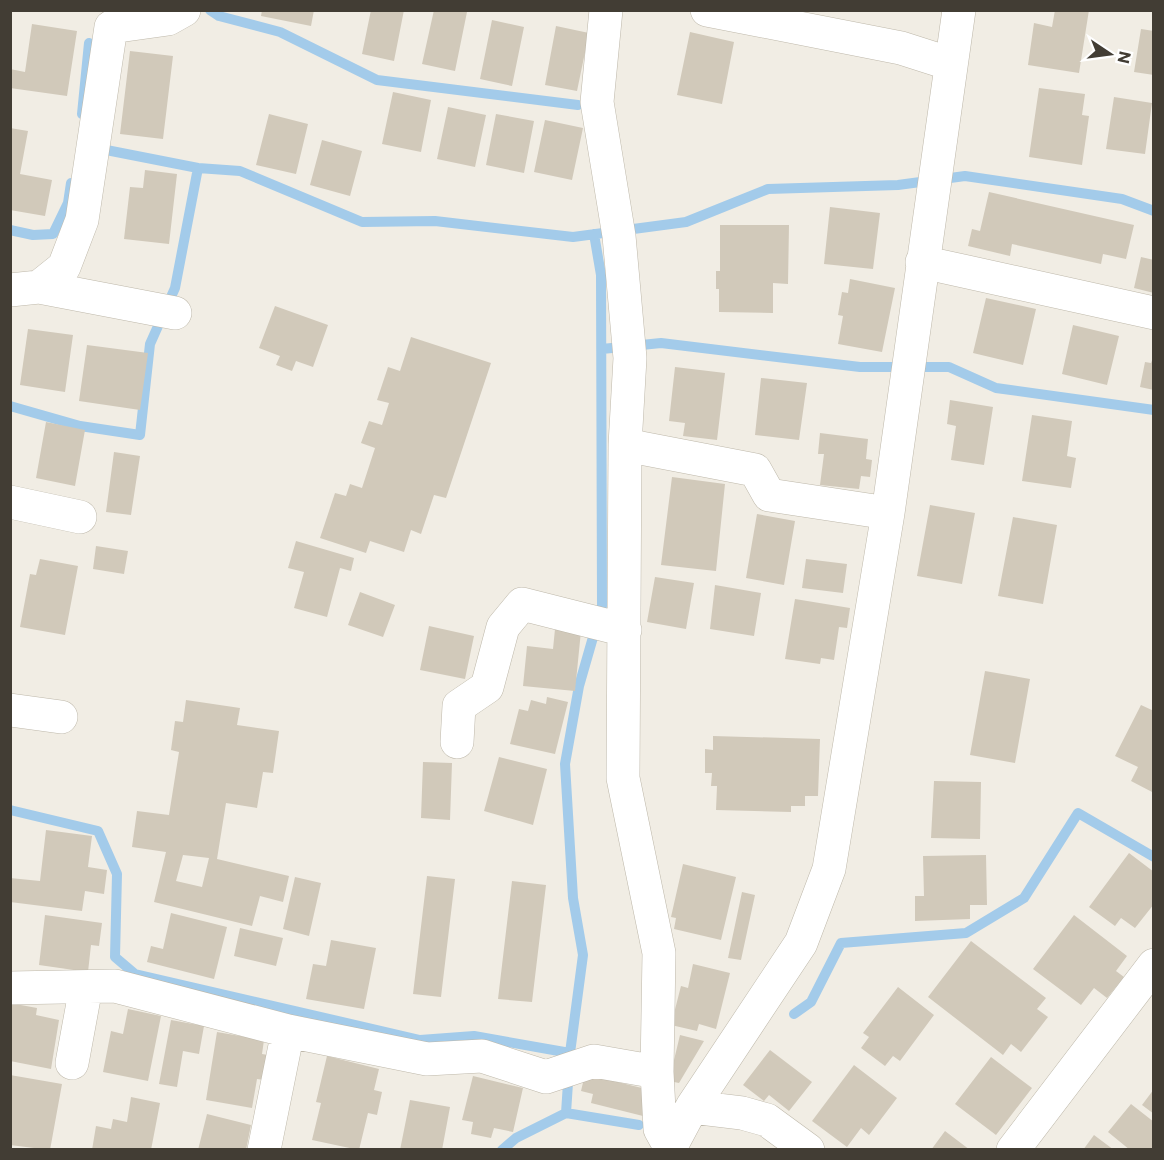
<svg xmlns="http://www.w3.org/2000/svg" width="1164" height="1160" font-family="Commissioner,sans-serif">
	<rect width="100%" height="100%" fill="#f1ede4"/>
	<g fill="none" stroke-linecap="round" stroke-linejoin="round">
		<!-- stream -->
		<path stroke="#a3cbea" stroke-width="10" d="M210,10L219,16L280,32L377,80L578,105
			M82,114L89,43
			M96,148L198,168L240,171L362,222L435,221L573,237L686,222L768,189L898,185L965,176L1122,199L1154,211
			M10,230L33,235L53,234L68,203L71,183
			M602,349L661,343L860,367H949L996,388L1154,410
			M10,406L80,426L140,435L150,344L175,288L198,168
			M10,810L98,831L117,874L115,957L135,974L420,1040L474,1036L570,1053
			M794,1014L811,1002L841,943L966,933L1024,898L1078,813L1154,857
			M566,1113L570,1053L583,955L573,898L565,764L579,686L602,606L601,275L594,234
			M502,1150L516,1138L566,1113L639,1125"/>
	</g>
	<!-- building -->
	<path fill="#d1c9ba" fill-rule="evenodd" d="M262,10H314L311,26L261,16Z
		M371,10H404L394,61L362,54Z
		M434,10L467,12L455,71L422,64Z
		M1055,10H1089L1079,73L1028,65L1034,23L1052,27Z
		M492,20L524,27L512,86L480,79Z
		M32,24L77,31L67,96L10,88V69L25,72Z
		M556,26L589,33L577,91L545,85Z
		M1141,29L1154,31V75L1134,72Z
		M690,32L734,42L722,104L677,95Z
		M130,51L173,56L163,139L120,134Z
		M1039,88L1085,94L1082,115L1089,116L1082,165L1029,157Z
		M393,92L431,100L421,152L382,144Z
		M1114,97L1152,103L1145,154L1106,149Z
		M448,107L486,115L475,167L437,159Z
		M269,114L308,124L296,174L256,165Z
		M496,114L534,121L524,173L486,165Z
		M545,120L583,128L572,180L534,172Z
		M10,128L28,131L20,174L52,180L45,216L10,210Z
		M322,140L362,151L350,196L310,185Z
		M145,170L177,174L169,244L124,239L130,187L143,188Z
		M989,192L1134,225L1126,259L1103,254L1101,264L1012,244L1010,256L968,246L972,229L980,231Z
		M830,207L880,213L873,269L824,264Z
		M720,225H789L788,284L773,283V313L719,312V289H716V271H720Z
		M1141,257L1154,260V293L1134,288Z
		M850,279L895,288L882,352L838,344L843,316L838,315L842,292L848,293Z
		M986,298L1036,309L1023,365L973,353Z
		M275,306L328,325L313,367L296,361L292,371L276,365L280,356L259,348Z
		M1073,325L1119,336L1107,385L1062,374Z
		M28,329L73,335L65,392L20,385Z
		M411,337L491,363L446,498L434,495L421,534L411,530L404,552L370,541L366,553L320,538L335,493L346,496L350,484L362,488L375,448L361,443L369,421L382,425L389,403L377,400L388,367L400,371Z
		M87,345L148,353L140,410L79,401Z
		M1153,358H1154V390L1140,387L1145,362L1151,363Z
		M675,367L725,373L717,440L683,436L685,423L669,421Z
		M761,378L807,383L799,440L755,435Z
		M950,400L993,407L984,465L951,460L956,426L947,424Z
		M1032,415L1072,421L1067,456L1076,458L1071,488L1022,481Z
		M46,422L85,430L75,486L36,478Z
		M820,433L868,439L866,459L872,460L870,477L861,476L859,489L820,485L824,454H818Z
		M114,452L140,456L131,515L106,512Z
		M672,477L725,484L716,571L661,565Z
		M930,505L975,513L962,584L917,576Z
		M757,514L795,521L784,585L746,578Z
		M1013,517L1057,525L1043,604L998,596Z
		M296,541L354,558L351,571L340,568L327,617L294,608L304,572L288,568Z
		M96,546L128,551L124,574L93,569Z
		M40,559L78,566L65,635L20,627L30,574L36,575Z
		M806,559L847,564L843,593L802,588Z
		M655,577L694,583L686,629L647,622Z
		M715,585L761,593L754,636L710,629Z
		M360,592L395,605L383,637L348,625Z
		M795,599L850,608L847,628L839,627L834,660L821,658L820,664L785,659Z
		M429,626L474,636L465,679L420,670Z
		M555,629L581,631L575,691L523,686L527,646L553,649Z
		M985,671L1030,679L1015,763L970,755Z
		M547,697L568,702L555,754L510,744L519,709L528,711L531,700L546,704Z
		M186,700L240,708L237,725L279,731L273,773L263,772L257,808L226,803L217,859L289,876L283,902L260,896L252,926L154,902L166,852L132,847L137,811L169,815L179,752L171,750L175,721L183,722ZM183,855L209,858L202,887L176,881Z
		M1141,705L1154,711V793L1131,781L1138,767L1115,756Z
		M713,736L820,739L818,796H805V806H791V812L716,810L717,786H711L712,773H705V749L713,750Z
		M499,757L547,769L533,825L484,811Z
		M423,762L452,763L450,820L421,818Z
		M934,781L981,782L980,839L931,838Z
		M46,830L92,836L88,867L107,870L104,894L85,891L82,911L10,902V878L40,881Z
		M1129,853L1154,872V904L1135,928L1121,918L1115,926L1089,907Z
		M986,855L987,905H970V919L915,921V896H924L923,856Z
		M683,864L736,877L721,940L674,929L676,918L671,917Z
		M427,876L455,879L441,997L413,994Z
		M295,877L321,883L309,936L283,929Z
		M512,881L546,885L532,1002L498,999Z
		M742,892L755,895L741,960L728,958Z
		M171,913L227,927L214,979L147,962L151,946L163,949Z
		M45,915L102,923L99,946L91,945L88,972L39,965Z
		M1074,915L1127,956L1116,971L1124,977L1107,998L1094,988L1081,1005L1033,969Z
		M240,928L283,938L276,966L234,956Z
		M331,940L376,948L364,1009L306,999L313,964L326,966Z
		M971,941L1046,998L1037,1009L1048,1017L1021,1052L1011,1044L1003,1055L928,997Z
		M693,964L730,973L716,1029L699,1024L697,1031L671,1025L681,986L688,988Z
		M898,987L934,1015L900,1061L893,1056L885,1066L861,1048L869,1037L863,1033Z
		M10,1003L37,1008L36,1015L59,1020L51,1069L10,1061Z
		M128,1009L161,1016L148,1081L103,1072L111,1031L123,1034Z
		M171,1020L204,1026L199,1054L183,1051L177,1087L159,1084Z
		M217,1032L264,1040L262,1054L268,1055L264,1080L257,1079L252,1108L206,1100Z
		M680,1035L704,1041L679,1083L669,1081Z
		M770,1050L812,1082L789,1111L769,1095L764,1101L743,1085Z
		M327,1056L379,1069L374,1090L382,1092L377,1115L368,1113L359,1150L312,1140L321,1103L316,1102Z
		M991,1057L1032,1088L996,1135L955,1104Z
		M854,1065L897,1098L869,1135L861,1128L847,1147L812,1121Z
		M585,1074L650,1090L643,1116L591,1103L593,1094L581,1091Z
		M10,1075L62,1084L50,1150L10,1145Z
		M473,1076L523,1088L513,1132L494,1128L491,1138L471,1134L473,1122L462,1120Z
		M1154,1089V1114L1142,1105Z
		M131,1097L160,1103L151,1150H92L96,1126L111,1129L113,1119L127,1122Z
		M410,1100L450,1107L442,1150H400Z
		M1131,1104L1154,1122V1150H1130L1108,1132Z
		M207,1114L251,1125L246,1150H198Z
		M945,1131L970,1150H931Z
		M1094,1135L1114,1150H1083Z"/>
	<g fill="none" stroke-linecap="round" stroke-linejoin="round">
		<defs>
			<path id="minor" d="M606,10L597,102L619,236L630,358L625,445L623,778L659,953L657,1072L660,1129L670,1147
				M707,10L901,48L951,64
				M922,262L1154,313
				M39,287L175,313
				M10,290L39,287L64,267L82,220L111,27L168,19L184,10
				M625,445L755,470L769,495L888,513
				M10,502L80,517
				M10,710L61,717
				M457,742L459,706L487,687L503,627L522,604L625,630
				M10,988L115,986L288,1031L427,1059L482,1056L546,1077L594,1061L657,1072
				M72,1063L86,987
				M692,1107L742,1113L767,1120L808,1150
				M264,1150L288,1031
				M669,1150L692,1107L801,943L829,869L888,513L959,10
				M1013,1150L1154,965"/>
		</defs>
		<!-- minor casing -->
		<use href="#minor" stroke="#beb8aa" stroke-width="34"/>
		<!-- minor -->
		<use href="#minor" stroke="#fff" stroke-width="33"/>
	</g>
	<!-- border -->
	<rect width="1164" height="1160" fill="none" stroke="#423d34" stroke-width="24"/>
	<!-- north arrow -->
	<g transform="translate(1110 54) rotate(103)" stroke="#ffffff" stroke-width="4.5" paint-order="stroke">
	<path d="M0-4.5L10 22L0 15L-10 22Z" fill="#423d34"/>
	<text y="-9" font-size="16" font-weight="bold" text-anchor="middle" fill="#423d34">N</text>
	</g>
</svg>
